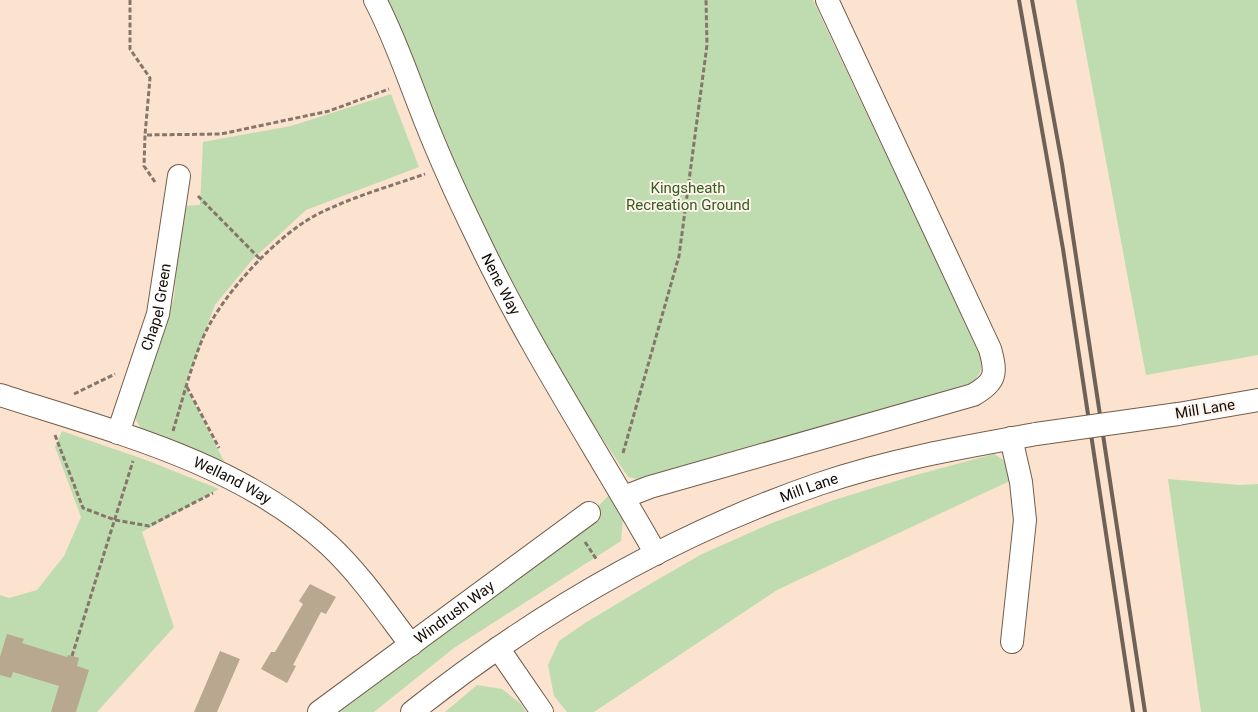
<svg xmlns="http://www.w3.org/2000/svg" width="1258" height="712" font-family="Roboto,sans-serif">
	<rect width="100%" height="100%" fill="#fce3cf"/>
	<!-- green -->
	<path fill="#bfdcb1" d="M387,0H813L879,140L980,349C983,365 983,370 973,383L655,475L637,479L628,477L571,391L508,278L451,156L394,12Z
		M1076,0H1258V355L1146,375Z
		M391,94L419,167L306,210L252,260L215,305L185,385L224,461L142,431L132,412L174,298L182,206L200,205L203,142L291,126Z
		M62,431L146,460L219,489L142,532L174,627L97,712H0V595L9,598L37,590L64,556L81,517L55,447Z
		M994,454L1010,464L1014,479L777,590L594,712H567L554,696L548,665L559,641L585,623L650,584L702,554L772,523L831,501L912,476Z
		M1168,479L1239,485L1258,484V712H1201Z
		M611,493L623,519L621,541L454,648L374,712H326L584,521Z
		M477,685L502,689L521,704L526,712H445Z"/>
	<!-- building -->
	<path fill="#b7a88f" d="M310,584L336,597L326,614L321,612L293,665L296,666L287,683L261,669L271,652H275L303,604L299,601Z
		M7,634L24,639L22,643L67,657L68,655L79,658L77,666L89,670L76,712H51L59,686L13,672L11,678L0,675V657Z
		M220,651L240,659L217,712H194Z"/>
	<g fill="none" stroke-linecap="round" stroke-linejoin="round">
		<defs>
			<g id="minor">
				<path id="s1" d="M375,0C393,34 405,69 419,105C436,150 456,194 477,237C529,347 596,448 656,554"/>
				<path id="s2" d="M0,395C114,432 239,462 329,545C361,575 385,611 411,645"/>
				<path d="M1178,414L1258,400"/>
				<path id="s3" d="M118,433L158,314L179,176"/>
				<path d="M1011,438L1021,482L1025,520L1012,642"/>
				<path d="M624,497L650,487L973,395C996,382 997,374 990,349L827,0"/>
				<path d="M498,648L542,712"/>
				<path id="s4" d="M319,712L589,513"/>
				<path id="s5" d="M412,712C534,615 671,535 819,484C889,460 963,447 1036,434"/>
			</g>
		</defs>
		<!-- minor casing -->
		<use href="#minor" stroke="#715c4a" stroke-width="24"/>
		<!-- path -->
		<path stroke="#867669" stroke-width="3" stroke-dasharray="5 2.5" stroke-linecap="butt" d="M130,0V49L150,78L145,135
			M155,182L144,166L145,135L221,134L329,111L389,89
			M198,196L261,260
			M187,387L219,448
			M74,394L115,374
			M173,431C182,401 190,370 202,340C220,296 279,232 322,212C355,196 391,186 425,174
			M55,435L83,508L115,520L149,526L213,493
			M623,453L679,256L707,45L706,0
			M585,542L597,560
			M72,656L133,461"/>
		<!-- minor -->
		<use href="#minor" stroke="#fff" stroke-width="22"/>
		<!-- rail -->
		<path stroke="#6f6155" stroke-width="4" d="M1019,0L1063,249L1133,712
			M1032,0L1062,164L1145,712"/>
		<defs>
			<path id="minor-bridge" d="M1036,434L1178,414"/>
		</defs>
		<!-- minor-bridge casing -->
		<use href="#minor-bridge" stroke="#715c4a" stroke-width="24" stroke-linecap="butt"/>
		<!-- minor-bridge -->
		<use href="#minor-bridge" stroke="#fff" stroke-width="22"/>
	</g>
	<g text-anchor="middle" stroke-width="4" stroke-linejoin="round" paint-order="stroke">
		<!-- park labels -->
		<g font-size="15" fill="#355d1e" stroke="#fdf3eb">
			<text x="688" y="193">Kingsheath<tspan x="688" dy="17">Recreation Ground</tspan></text>
		</g>
		<!-- street labels -->
		<g font-size="15" fill="#130b05" stroke="#fdf3eb">
			<text dy="5" stroke="none"><textPath href="#s1" startOffset="311">Nene Way</textPath></text>
			<text dy="5" stroke="none"><textPath href="#s3" startOffset="132">Chapel Green</textPath></text>
			<text transform="translate(1205 409) rotate(-9)" y="5">Mill Lane</text>
			<text dy="5" stroke="none"><textPath href="#s2" startOffset="248">Welland Way</textPath></text>
			<text dy="5" stroke="none"><textPath href="#s5" startOffset="458">Mill Lane</textPath></text>
			<text dy="5" stroke="none"><textPath href="#s4" startOffset="168">Windrush Way</textPath></text>
		</g>
	</g>
</svg>
